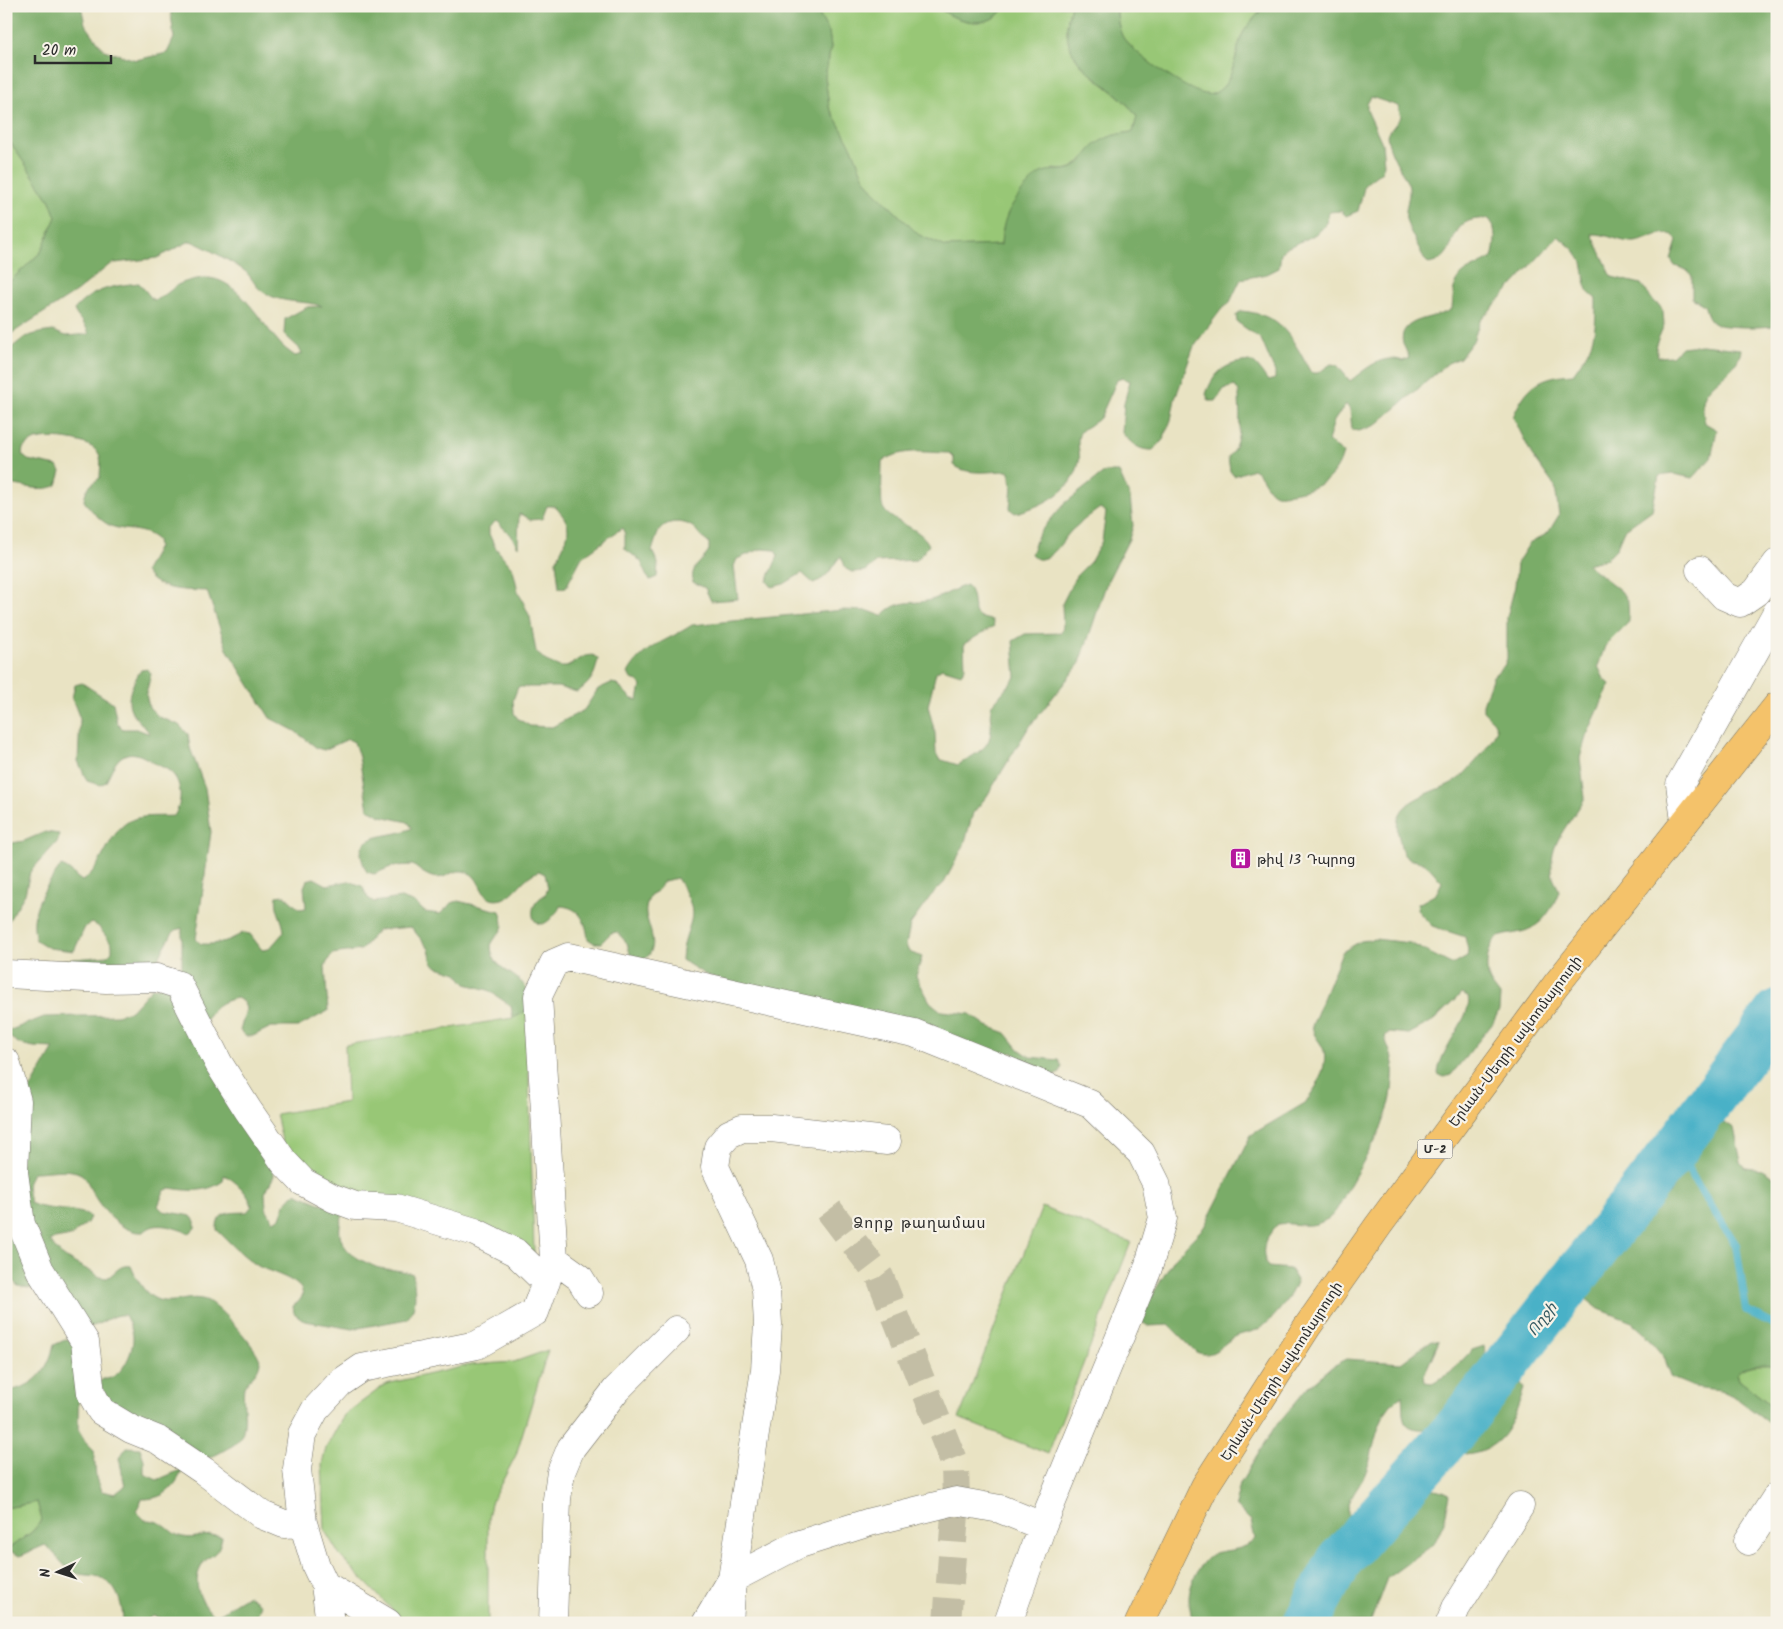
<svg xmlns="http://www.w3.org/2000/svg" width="1783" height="1629" font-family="Kalam,'Noto Sans Armenian',sans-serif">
	<rect width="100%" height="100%" fill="#f7f3e8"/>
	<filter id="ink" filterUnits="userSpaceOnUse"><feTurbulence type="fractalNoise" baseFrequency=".02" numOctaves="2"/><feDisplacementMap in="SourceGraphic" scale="10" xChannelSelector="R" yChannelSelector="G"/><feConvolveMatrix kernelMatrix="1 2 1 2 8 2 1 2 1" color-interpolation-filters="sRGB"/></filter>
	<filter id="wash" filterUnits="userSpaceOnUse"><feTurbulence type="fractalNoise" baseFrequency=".0096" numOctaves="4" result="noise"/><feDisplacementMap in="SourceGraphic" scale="20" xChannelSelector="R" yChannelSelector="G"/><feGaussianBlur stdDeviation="1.12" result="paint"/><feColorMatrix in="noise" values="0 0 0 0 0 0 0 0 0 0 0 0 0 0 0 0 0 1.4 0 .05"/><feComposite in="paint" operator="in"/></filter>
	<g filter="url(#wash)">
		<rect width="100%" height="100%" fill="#e9e3c3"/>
		<!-- green -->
		<path fill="#98c776" stroke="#627950" d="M814,6H937C955,23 992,31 1005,6H1071C1051,69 1111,77 1137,117L1133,132C1120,133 1104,137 1094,147C1078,161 1077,173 1053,169L1002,231L1001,245L946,247L919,235L873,190L863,176L852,148L829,107L825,76L831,47L829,32Z
			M1117,6H1264C1258,15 1248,24 1243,33C1234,52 1236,84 1213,94C1196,101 1135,54 1124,39C1119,33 1116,14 1117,6Z
			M6,136L50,201L56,217L41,252L6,285Z
			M527,1011L534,1253L329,1189L283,1145L276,1114L347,1102L345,1045L513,1018Z
			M1042,1207L1131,1242L1048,1454L959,1418Z
			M548,1350L516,1455L491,1503L488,1519V1623H405L340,1556L325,1531L322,1464L326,1448L344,1415L386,1384L470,1365L514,1362Z
			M1771,1365L1777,1366V1410L1739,1380L1737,1373C1746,1364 1758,1365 1771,1365Z
			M37,1502L42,1520L32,1532L6,1550V1508Z"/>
		<!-- forest -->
		<path fill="#7aac67" stroke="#526c49" d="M6,6H81L85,24L104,50L136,60L167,53L174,38L170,6H814L829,32L831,47L825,76L829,107L852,148L863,176L873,190L919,235L946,247L1001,245C1003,216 1010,205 1029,184C1033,180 1037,174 1043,172C1055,168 1065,173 1076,166C1083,161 1088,152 1094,146C1105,136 1120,133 1133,132L1137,117C1111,76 1051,69 1071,6H1117C1116,15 1119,33 1124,39C1135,54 1196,100 1213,94C1236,84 1234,52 1243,33C1248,24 1258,15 1264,6H1772V14L1777,16V325C1769,328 1720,328 1713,323C1707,319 1707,312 1704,305L1692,298V277L1689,271L1675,266L1671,260L1677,241L1673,235C1659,230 1649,240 1635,242C1621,243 1606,233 1592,234L1612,277L1641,284L1654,302L1659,305L1663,311L1664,325L1656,344L1658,357L1672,356L1681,347L1701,345L1741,349C1740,373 1704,382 1703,403C1702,409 1704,417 1705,423L1717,430L1711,458L1693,478L1673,474L1659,476L1652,510L1624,530L1616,549L1606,559L1587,564L1621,591L1628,602L1629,622L1605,646L1598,666L1604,679L1610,684L1586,737L1580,758L1585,798C1570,824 1546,844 1553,877C1554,882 1558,886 1559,891C1552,910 1542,927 1521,932C1514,934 1505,934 1499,937C1488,942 1485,966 1488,976C1489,983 1496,990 1500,996L1499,1010L1493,1023L1451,1075L1444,1077L1438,1074C1439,1049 1474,1015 1468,997L1461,994L1434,1020L1409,1034L1389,1032L1385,1037C1387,1046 1392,1054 1393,1063C1396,1112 1374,1142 1351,1183C1345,1192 1338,1212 1329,1218C1309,1231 1299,1222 1278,1224C1265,1238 1259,1249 1268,1267L1290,1269L1297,1280C1291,1297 1274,1320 1259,1329C1250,1333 1241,1333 1233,1338C1219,1346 1214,1359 1196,1352L1169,1325L1148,1326L1142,1322L1140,1315L1176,1256L1204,1227L1251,1135L1305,1103C1315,1092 1328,1066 1324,1051C1321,1041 1313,1037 1312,1026L1342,952L1361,941L1375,939L1410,943L1453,965L1467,957L1468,950L1465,937L1432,926L1417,910L1418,904L1436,894L1442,882C1436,876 1430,866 1423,863C1417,860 1410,861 1405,856C1401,851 1401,844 1399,838C1387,794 1441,796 1463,775C1476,762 1490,746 1497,729L1494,722L1483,711V704L1493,676L1504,666L1507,659V617L1515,586L1517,563L1529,544L1548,533L1559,515L1555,487L1532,455L1513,417C1526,386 1539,376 1573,374C1594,345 1596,336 1596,299L1587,291L1582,262L1574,250L1558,236L1480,321L1473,341L1460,358L1448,363L1376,425L1359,431L1352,430L1350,410L1346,404L1334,421L1328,441L1343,453C1336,480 1317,489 1291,493C1287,493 1280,495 1276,494C1265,490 1264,474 1253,469L1234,476L1230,471L1228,457C1244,440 1239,414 1239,392L1235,386L1224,389L1216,401H1209L1206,394C1213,375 1222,365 1242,362C1248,361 1252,361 1256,365C1261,370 1264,376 1268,381L1275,379V372L1261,339L1237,322L1236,315L1241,311C1283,314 1293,340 1311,373H1318L1331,364L1337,365L1350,381C1366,369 1382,353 1403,361L1409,358C1408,353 1405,349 1403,344C1396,316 1440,319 1452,309L1454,288L1461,274L1492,258C1495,246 1498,229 1489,219C1441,215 1464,257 1429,264L1424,259C1419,246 1409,232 1406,219C1404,208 1412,194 1408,184C1401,169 1388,151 1387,135L1401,117L1398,106L1371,97L1367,104V110L1382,143L1384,164L1382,171L1365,184L1358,211L1346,216L1341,211L1328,212C1329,235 1302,239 1285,249L1281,254L1279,268L1267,274L1241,279L1230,302L1220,311L1194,346L1175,399L1171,420L1163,440L1153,450C1139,451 1131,443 1122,433L1124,403L1130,381L1123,378L1117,380L1100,418C1094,425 1081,427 1079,435C1076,443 1081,454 1079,462C1074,491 1041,507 1015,513L1010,509C1011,495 1014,483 1008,471C992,471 967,476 954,465V458L949,453C926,453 902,447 882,462C882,471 881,499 882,505C887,523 920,525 929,545L917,560L877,562L866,571L852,572L846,569L841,556C831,566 830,578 813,583L802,573L784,584L772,587L767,581L778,556L775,550L761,549L737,559L734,566L738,599L711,601L705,588L693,582C690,566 702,563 709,551V543C702,539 700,534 695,529C686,520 666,519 659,531C656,537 654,545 652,551L658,563L657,577L650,580L646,575L641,561L625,549V534L622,528L582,557L566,587L559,588L556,561C567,538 577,527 554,506H547L542,519L530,520L525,516L519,514L518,547L511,535L496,521L489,527V534L495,547L513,569L518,591L530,617L536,652L546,661L560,667H566L585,656L593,655L598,659C595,675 591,683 577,692L558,687H518L513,700L514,713L518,719L530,726L552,727L584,710L598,689L611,683L617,684L632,699L638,700L641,686L638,681L631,679L628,673C644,645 666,642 692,625L842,610L869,611L882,616C899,597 913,606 934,599C946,595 955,588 967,585C980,601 964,617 992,620L994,626L964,644L965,668L961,674L942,668L936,672L928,706L935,733L936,753L939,759L958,765C992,744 992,746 991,706L1016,677L1013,641L1025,634L1061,633L1063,626L1062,604L1076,576L1091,561L1102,541L1106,512L1100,508C1090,515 1081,522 1072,530C1063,539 1055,557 1041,559C1037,560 1034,557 1031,554L1039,533L1064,504L1105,472H1119L1130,497L1133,526L1129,539L1107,582L1080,663L1027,730L987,796L973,813L964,845L944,883L930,897L910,925L906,945L909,952L922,957L916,976L930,1002L941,1011L970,1014L987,1026L1006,1033L1019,1049L1030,1057L1058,1060L1062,1066L1060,1073L1053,1076L1028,1069L1012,1052L996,1063L706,975L682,960C684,919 706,922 677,878L664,881L656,892L650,895C648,901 645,908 646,914C649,930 660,947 645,959L631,957L627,943L617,932L611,933L601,943H594L588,939C586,921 580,907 560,906C558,912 556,912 553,916C535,939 522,906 545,895L548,888L545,874L539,871C523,876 516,895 502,899C480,905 483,879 469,873C447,863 446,894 413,865L393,866L374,874L367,872C345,829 390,840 412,828L408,822L381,816L368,809L359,757L354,742L348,739L324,750L317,748L295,731L270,718L227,649L207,591C187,590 156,592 145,571L158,547L157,540C143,527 127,532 111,526C100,521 91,510 84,501C85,488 91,484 100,478C100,471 102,460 99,454C91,439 51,436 36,440C32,441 27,445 23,448L22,455L28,460L57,466L61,471L57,485C44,493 22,485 6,484V352L25,337L39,333L53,331L66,336L89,334C86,323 78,320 74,310C92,289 112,286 139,283L153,300C163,298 168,292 176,286C180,283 191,280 197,279C234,270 258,319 278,341C282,347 290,352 295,356L302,354L299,348L284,334L285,319L307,307L322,306C303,300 283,304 265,293C256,288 254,281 247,273C243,268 197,242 190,241L157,258L115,263L108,266L76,292L6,337V285L41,252L56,217L50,201L6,136Z
			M937,6H1005C992,31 955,23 937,6Z
			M148,669L151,674L146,694L149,707L159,717L179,725L188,734L190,748L205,788L211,832L196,939L201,944C219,945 228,941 243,933L250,934L262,950L269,949L284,932C283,918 274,910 277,896L284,895L299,909L306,908L304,887L307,880L314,878L327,885L349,881L362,886L368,898L374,902L401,898L415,903L425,912L440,914L452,903L458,901L500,911C507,932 500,928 491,945C491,979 538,970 527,1011L513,1018L511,1006L488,990L466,984L457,973L438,967L432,963L429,949L411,927L378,930L361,950L332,954L325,966L328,1011L298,1027H271L253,1036H245L240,1031L246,1009L244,1002L237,998C219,1001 211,1009 203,1025L273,1162L274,1176L265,1193L266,1208L273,1221L280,1218L285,1204L295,1193L344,1213C333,1236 344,1252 365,1262C370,1264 375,1267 379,1268C392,1270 401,1270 413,1274C415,1291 418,1306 407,1319L353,1329L305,1321L294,1313L293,1306C324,1285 270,1273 258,1266C244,1257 229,1242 217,1230C216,1210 232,1213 247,1212L252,1206C249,1194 235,1180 224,1175L223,1181C207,1193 189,1191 170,1188L164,1191L158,1206L163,1211L191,1216L195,1221V1228L190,1233C176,1229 156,1219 144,1232C121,1234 101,1209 91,1190C88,1184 87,1178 81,1174C69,1167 48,1172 34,1172C24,1182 28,1190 30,1203C48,1212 76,1207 90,1217L87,1223L71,1236L50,1240C58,1259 84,1266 100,1277L107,1278C117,1272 119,1264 131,1266C137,1280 147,1300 164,1301C177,1303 191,1295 206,1300C217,1304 261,1351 260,1362C258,1375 249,1377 244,1387C241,1406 252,1434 232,1446C222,1451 218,1455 207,1458C180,1441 151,1415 118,1414L98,1383L103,1379C120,1381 134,1353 133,1337C133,1330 128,1321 125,1315C110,1313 101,1327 87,1327L34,1282L33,1289L18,1286L6,1275V1142L28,1093L54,1048L34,1047L20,1044L9,1037L8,1031L44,1017L117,1015L131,1011L152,988L185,981L182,968V928L176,930L171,935L151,972L43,962L107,956L112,951V944L98,926L91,923L85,927L74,951L49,948L36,940C28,911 44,889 61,866C71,869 74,876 82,881C105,867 108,828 134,819C146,815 162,817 174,816C183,803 183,780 168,770C164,767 159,766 154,763C127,744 117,755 106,782L100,785L87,781L78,761L80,719L72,698L75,685L82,683L113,703L117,723L123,729H137L150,734C145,726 136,720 132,712C124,698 134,681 141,670Z
			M45,832L59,834L58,841L30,872L25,894L6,925V844L24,841Z
			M1722,1121L1734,1128L1741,1162L1746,1168L1762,1170L1777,1179V1366C1764,1363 1746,1363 1737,1373L1739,1380L1777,1410V1429L1735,1397L1720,1390L1694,1387L1672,1378L1664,1357L1644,1333L1632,1322L1599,1309L1585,1298L1581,1291L1583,1283L1592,1272L1623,1239L1644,1223L1656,1204L1669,1194L1716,1123Z
			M67,1339L79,1345L78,1429L85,1441L94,1450L96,1478L101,1491L115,1494L125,1486L119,1458L127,1447L140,1448L144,1460V1474L157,1480L183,1469C174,1489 164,1499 142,1499L136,1511L145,1520C167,1520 168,1534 183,1537C197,1540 205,1532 222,1537C218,1559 209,1552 201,1567C191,1585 202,1604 214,1616C227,1611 235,1601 249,1596L261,1604L255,1623H177L153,1616L142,1623H123C123,1606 118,1584 99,1577C91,1574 81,1576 73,1572C61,1565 56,1553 45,1545L20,1556L7,1550L32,1532L42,1520L37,1502L6,1508V1391C34,1388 48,1371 54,1345Z
			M1432,1340L1439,1341L1424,1375L1425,1382L1432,1383L1450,1373L1472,1350L1484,1346L1489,1389L1495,1394C1505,1392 1511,1384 1521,1383L1524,1389C1512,1422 1506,1450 1465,1454C1458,1446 1454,1436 1443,1431C1431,1426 1409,1435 1404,1419C1402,1412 1403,1403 1402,1395C1374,1414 1377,1446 1365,1474C1358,1491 1344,1500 1349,1520C1393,1537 1406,1468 1450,1495L1444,1522L1434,1544L1387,1578L1370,1623H1329C1342,1603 1361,1552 1335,1535L1331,1568L1304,1623H1192C1192,1615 1189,1607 1189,1599C1189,1585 1201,1558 1215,1553C1230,1549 1244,1551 1255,1539L1251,1521L1235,1505L1240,1484L1274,1428L1310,1385L1333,1366L1347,1359L1401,1363Z"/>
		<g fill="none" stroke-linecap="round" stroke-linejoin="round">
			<!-- stream -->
			<path stroke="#48b1c7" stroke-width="8" d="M1677,1146L1695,1181L1736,1245L1746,1310L1777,1326"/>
			<!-- river -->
			<path stroke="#48b1c7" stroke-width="46" d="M1306,1623L1339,1561L1460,1424L1677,1146L1777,1012"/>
		</g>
	</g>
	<g filter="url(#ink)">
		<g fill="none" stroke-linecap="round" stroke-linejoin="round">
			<!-- minor-tunnel -->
			<path stroke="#c3bea5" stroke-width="28" stroke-dasharray="28 14" stroke-linecap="butt" d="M829,1210L880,1277L955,1465L956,1501L947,1623"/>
			<defs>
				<path id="minor" d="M1700,570L1724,596L1740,603L1756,592L1777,563
					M1685,821L1680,784L1777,612
					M6,974L106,979L157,978L179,985L219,1064L248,1110L284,1162L303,1182L333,1198L355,1206L396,1208L475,1232L515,1252L546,1282
					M6,1062L17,1101L14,1172L21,1224L40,1270L85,1342L91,1393L101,1411L131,1429L158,1440L204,1471L262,1515L284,1524L303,1523
					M554,1259L579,1277L589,1293
					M1748,1541L1777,1496
					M325,1585L388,1623
					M330,1623L325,1585L316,1566L303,1523L297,1469L302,1434L315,1410L340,1383L362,1368L477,1345L535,1312L554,1259L538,996L554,963L568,957L914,1033L1090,1104L1141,1153L1156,1183L1163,1218L1147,1271L1042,1526L1008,1623
					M553,1623L557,1499L561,1472L571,1448L616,1390L676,1330
					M706,1623L732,1579L797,1545L870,1522L956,1501L1000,1509L1042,1526
					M729,1623L732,1579L765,1370L768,1324L766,1290L759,1260L715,1167L718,1147L729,1134L742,1128H771L887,1141
					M1450,1623L1456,1608L1520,1506"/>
				<path id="trunk" d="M1139,1623L1205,1486L1307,1327L1378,1226L1556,985L1777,706"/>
			</defs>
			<!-- minor casing -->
			<use href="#minor" stroke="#6e6b60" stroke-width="29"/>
			<!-- trunk casing -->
			<use href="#trunk" stroke="#6e6b60" stroke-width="29"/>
			<!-- minor -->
			<use href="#minor" stroke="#fff" stroke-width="28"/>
			<!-- trunk -->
			<use href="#trunk" stroke="#f4c26a" stroke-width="28"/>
		</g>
	</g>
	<!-- icons -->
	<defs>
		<symbol id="building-square" viewBox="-11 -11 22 22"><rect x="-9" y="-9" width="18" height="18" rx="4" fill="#b5179e" stroke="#f7f3e8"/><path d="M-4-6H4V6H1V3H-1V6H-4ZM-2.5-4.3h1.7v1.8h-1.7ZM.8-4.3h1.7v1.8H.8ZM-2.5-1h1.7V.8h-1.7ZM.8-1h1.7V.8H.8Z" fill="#fff"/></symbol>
	</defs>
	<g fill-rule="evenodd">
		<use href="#building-square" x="1228" y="846" width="25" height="25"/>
	</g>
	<g text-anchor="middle" stroke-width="4.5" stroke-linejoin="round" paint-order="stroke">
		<!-- shield labels -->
		<rect fill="#f7f3e8" stroke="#686764" stroke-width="1" x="1417.5" y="1139.5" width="35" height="19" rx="4"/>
		<g font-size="12" font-weight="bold" fill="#2b2b2b">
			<text x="1435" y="1153">Մ-2</text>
		</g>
		<!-- poi labels -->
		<g font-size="14" fill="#2b2b2b" stroke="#f7f3e8" text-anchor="start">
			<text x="1257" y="864">թիվ 13 Դպրոց</text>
		</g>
		<!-- street labels -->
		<g font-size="14" fill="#2b2b2b" stroke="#f7f3e8">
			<text transform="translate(1515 1041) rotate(-53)" y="5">Երևան-Մեղրի ավտոմայրուղի</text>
			<text transform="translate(1281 1371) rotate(-57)" y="5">Երևան-Մեղրի ավտոմայրուղի</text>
		</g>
		<!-- neighbourhood labels -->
		<g font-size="15" letter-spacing="1" fill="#2b2b2b" stroke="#f7f3e8">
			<text x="920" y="1228">Ձորք թաղամաս</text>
		</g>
		<!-- water labels -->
		<g font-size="15" font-style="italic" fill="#355a62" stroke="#f7f3e8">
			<text transform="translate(1542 1319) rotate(-52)" y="5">Ողջի</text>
		</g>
	</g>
	<!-- margin -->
	<rect width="1783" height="1629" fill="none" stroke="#f7f3e8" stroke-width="25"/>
	<!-- north arrow -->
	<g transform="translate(58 1572) rotate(266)" stroke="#f7f3e8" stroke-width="4" paint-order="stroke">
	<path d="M0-4L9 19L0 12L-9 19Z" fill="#2b2b2b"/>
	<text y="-8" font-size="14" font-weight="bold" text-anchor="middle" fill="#2b2b2b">N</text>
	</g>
	<!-- scale -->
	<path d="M35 55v8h76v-8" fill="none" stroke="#2b2b2b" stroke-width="2.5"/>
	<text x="42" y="55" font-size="15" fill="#2b2b2b" stroke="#f7f3e8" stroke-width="4" paint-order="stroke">20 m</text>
</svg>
